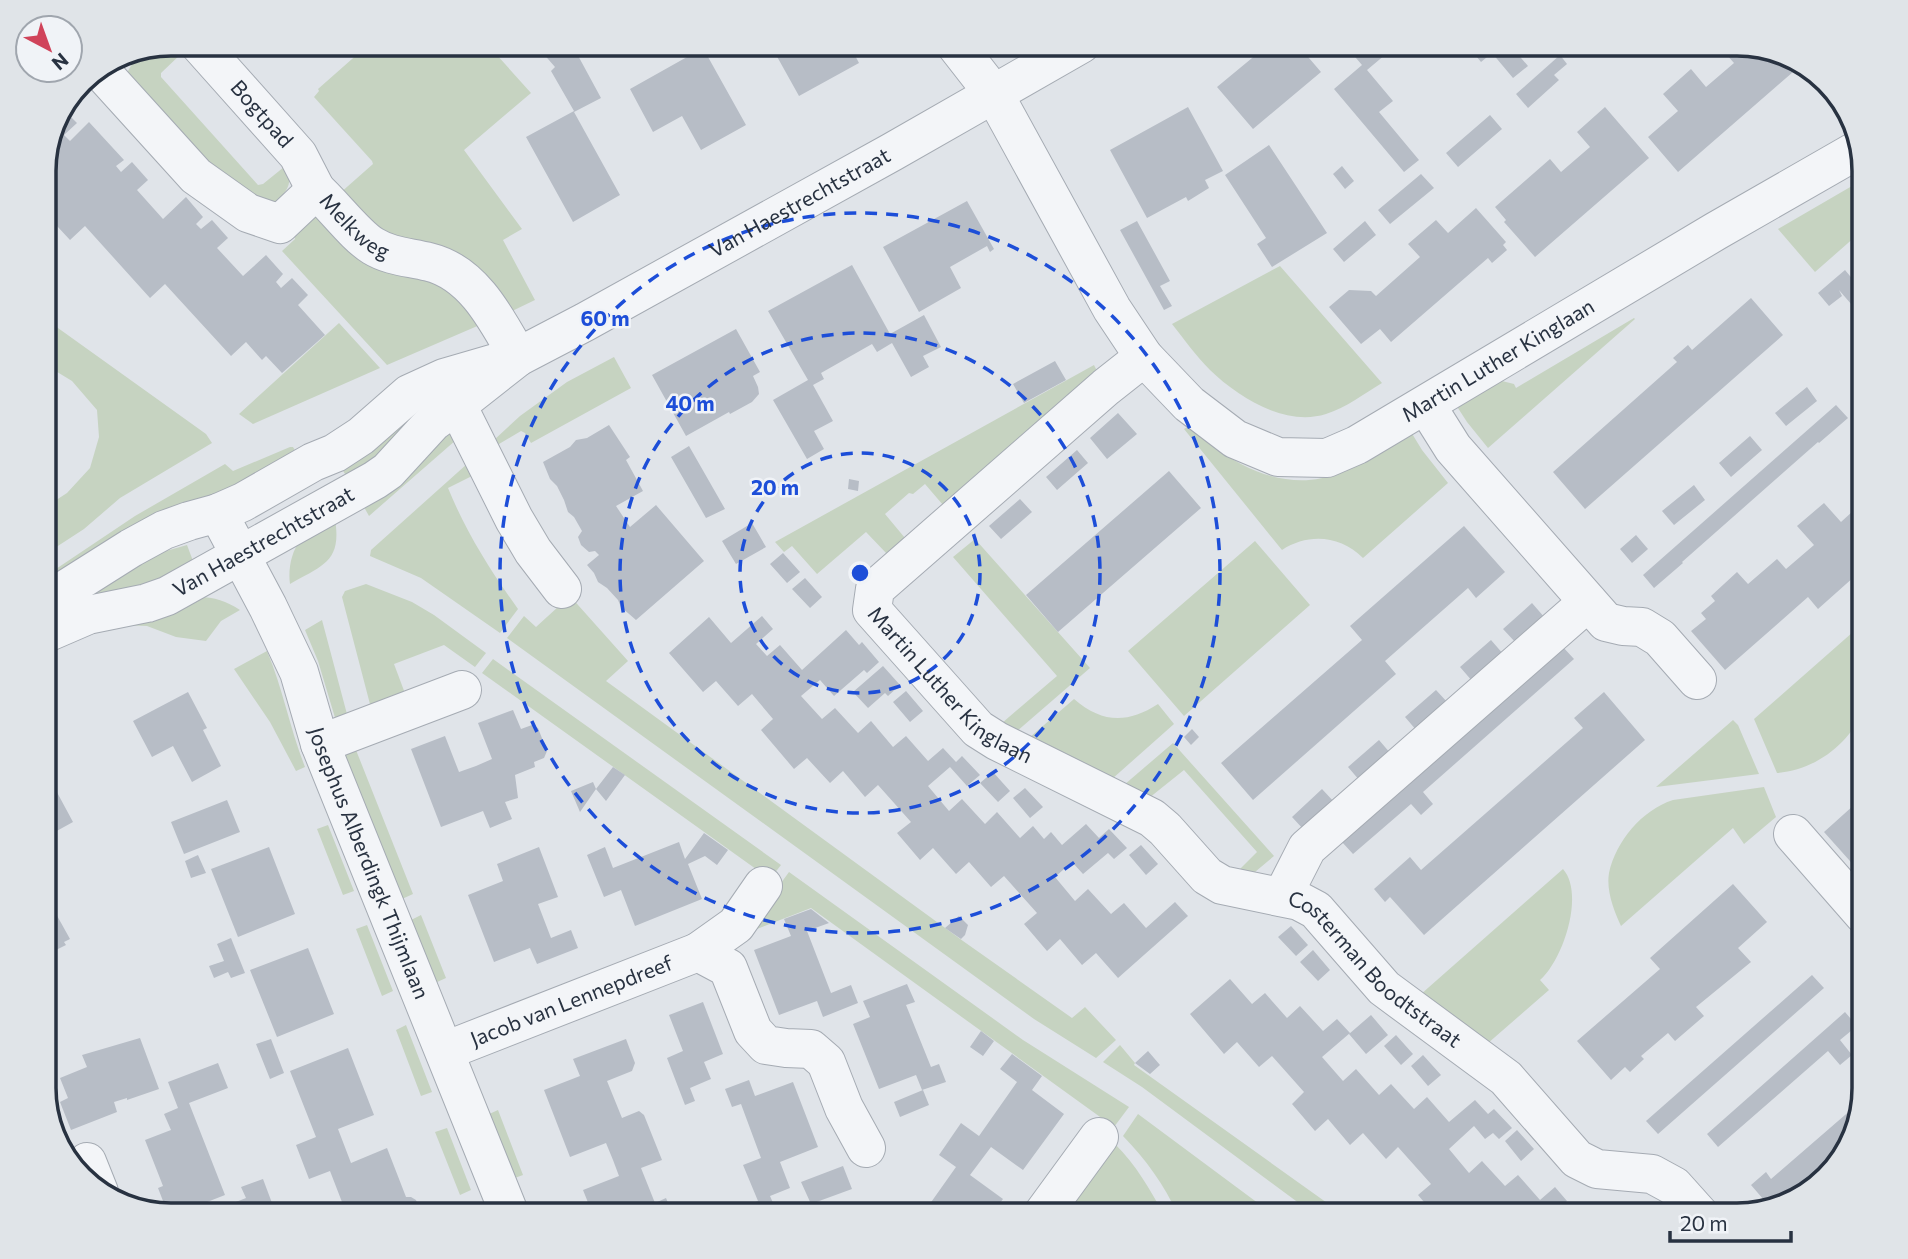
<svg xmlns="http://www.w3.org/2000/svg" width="1908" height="1259" font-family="Commissioner,sans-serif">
	<rect width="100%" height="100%" fill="#e0e4e9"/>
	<!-- green -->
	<path fill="#c6d3c1" d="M175,44L182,53L161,73V77L258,185L263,184L284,167C285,169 289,176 289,178C291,190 277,202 268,207L208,174L127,73C137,53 154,45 175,44Z
		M369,44H487L531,93L464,150L522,229L503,240L535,300L508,313L392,242L339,194L373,164L372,161L314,97L319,91L318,89Z
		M1864,179V229L1815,272L1778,229Z
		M320,212L434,278L482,324L387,365L282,251L295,239L294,236Z
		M1280,266L1382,383C1365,393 1346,408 1326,414C1285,427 1238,397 1210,370C1196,356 1184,339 1172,324Z
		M44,318L206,434L212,443L120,498L84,529L44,555V508L67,493L90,468L99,437L97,410L72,381L44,364Z
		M1634,318L1635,319L1488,448L1467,422L1456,405L1498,380L1514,384L1516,388Z
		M339,323L380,368L253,424L239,414Z
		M614,357L631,388L531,443L525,433L521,431L499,444H496L494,440L520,416L567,382Z
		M1094,365L1098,373L943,505L925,484L913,494L909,493L885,514L905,538L887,554L866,532L817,574L792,546L784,552L775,542Z
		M396,416L419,421L350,482L340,466Z
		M1189,426C1205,438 1222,454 1241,464C1271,480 1308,487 1340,472C1365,461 1388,445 1411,432L1422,450L1448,483L1363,558C1340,535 1308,533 1282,550L1184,429Z
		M448,431L456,440L369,516L360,500Z
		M290,447H293L300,459L44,590V577L135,516L225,464L233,471Z
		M467,464L472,476L448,488C466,532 490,570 518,609L500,633L421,578L370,556L371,550Z
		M335,519C342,562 323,565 290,584C288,570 291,551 301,540C308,533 325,525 335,519Z
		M975,539L1090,668L1016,732L1002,723L1057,676L953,557Z
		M1255,541L1310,605L1184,716L1128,651Z
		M187,545L196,569L84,604L118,570L145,557Z
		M366,584L412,602L434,615L486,653L475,667L444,645L394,664L406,696L371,708L342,597L345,591Z
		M570,596L628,661L606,681L963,941L1072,1018L1085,1007L1116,1040L1096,1058L1034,1019L507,638L524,616L536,627Z
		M198,597C215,597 226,601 240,610L221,621L206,641L176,637L147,626L122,625Z
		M322,620L348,718L336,721L318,661L305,630Z
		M1853,632L1859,638L1864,649V710C1848,745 1815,770 1777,773L1754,719Z
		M267,651C283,689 290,729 305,767L296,771L270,722L234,669Z
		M493,659L781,865L770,879L482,673Z
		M1074,699C1102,723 1127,724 1158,704L1174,724L1112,779L1029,738Z
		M1733,720L1738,725L1759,774L1656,787Z
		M1173,743L1274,856L1255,872L1239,870L1257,852L1184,770L1149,798L1124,785Z
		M354,745L413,894L402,899L343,749Z
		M1764,787L1776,817L1744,844L1733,828L1621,926C1614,911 1606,891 1609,873C1616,841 1642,810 1673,800Z
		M328,825L354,891L343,895L317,829Z
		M1563,869C1585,894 1563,960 1540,980L1549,990L1487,1044L1420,995Z
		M789,872L1023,1040L1129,1107L1114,1127L811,908L744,934Z
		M421,915L446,978L435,983L411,920Z
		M367,925L393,991L382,996L356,929Z
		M406,1025L432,1092L421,1096L396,1030Z
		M1120,1045L1135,1063L1134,1065L1344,1215H1315L1142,1087L1103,1062Z
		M498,1110L523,1175L512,1179L487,1115Z
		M1138,1114L1274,1215H1178C1164,1184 1146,1160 1123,1136Z
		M447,1128L471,1190L460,1195L435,1132Z
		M1115,1144C1136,1165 1150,1189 1164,1215H1065Z"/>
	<!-- building -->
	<path fill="#b7bdc6" d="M279,44H306L291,57Z
		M535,44H581L575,50L601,98L574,112L620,195L573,222L526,137L574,111L551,71L555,67Z
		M770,44H819L821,48L830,44H849L859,63L799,96Z
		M1269,44H1297L1321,72L1253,129L1217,87Z
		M1344,44H1398L1367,70L1393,101L1379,112L1419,160L1404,172L1334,89L1362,65Z
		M1460,44H1509L1528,66L1513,78L1492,53L1481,62L1467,45L1464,48Z
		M1575,44H1603L1594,51L1589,44L1577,55L1571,47Z
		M1738,44L1779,56L1793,72L1678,172L1648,137L1678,111L1663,94L1691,69L1706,87L1734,63L1726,54Z
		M703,48L746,125L701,150L682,116L653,132L630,89Z
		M1560,55L1567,64L1554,75L1559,80L1528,108L1516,94Z
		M1800,63L1807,65L1825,84L1821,87Z
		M1188,107L1223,171L1205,180L1209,188L1188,201L1186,197L1147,218L1110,150Z
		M1605,107L1649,158L1535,257L1504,222L1506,220L1495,207L1550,159L1561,172L1590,147L1577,132Z
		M67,113L77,123L64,135L70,141L89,122L124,160L116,166L121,172L132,162L148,180L137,190L163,219L186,197L203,217L196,224L201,229L212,220L228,238L217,248L243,276L266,255L283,274L276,282L281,288L292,278L308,295L298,305L325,335L282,373L266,356L262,360L246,342L231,356L165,284L150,298L85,226L70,240L44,212V163Z
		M1490,115L1502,129L1458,167L1446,153Z
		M1269,145L1327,233L1272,267L1257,244L1266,238L1225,175Z
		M1342,166L1354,181L1345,189L1333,174Z
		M1421,174L1434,188L1390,224L1378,210Z
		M967,201L994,249L990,252L987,246L950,267L961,288L919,312L883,247Z
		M1476,208L1506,242L1503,245L1507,250L1492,263L1488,258L1391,342L1380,329L1361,344L1329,307L1349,290L1371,291L1376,296L1420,257L1408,244L1436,220L1448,233Z
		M1137,221L1170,281L1160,286L1172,306L1164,310L1120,230Z
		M1365,221L1376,235L1344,262L1333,249Z
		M852,265L890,334L924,315L941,347L923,356L929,367L911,377L892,343L877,352L872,344L821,373L824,379L813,385L833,421L814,431L824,449L807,459L773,400L808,380L768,311Z
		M1845,270L1855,282L1864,274V319L1839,290L1842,296L1829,306L1818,293Z
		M1751,298L1783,335L1585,509L1553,472L1677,362L1673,358L1688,345L1692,350Z
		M736,329L760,372L753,376L758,387L759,394L752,402L730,414L729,412L686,436L652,375Z
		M1055,361L1066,380L1024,403L1013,384Z
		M1807,387L1817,401L1786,426L1775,413Z
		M1836,405L1848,418L1819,443L1818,442L1682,562L1683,563L1654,588L1643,575Z
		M1118,413L1137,434L1107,459L1090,438Z
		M609,425L630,457L626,460L643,491L616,506L630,527L656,505L704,561L636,620L621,607L618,600L607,588L598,582L594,573L587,565L599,555L595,551L589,552L581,545L578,537L582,531L574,517L568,512L564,500L557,486L550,479L543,462L570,447L576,440L587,438Z
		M1750,436L1762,450L1731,477L1719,463Z
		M689,446L725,509L706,518L671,457Z
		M1077,450L1088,463L1057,490L1046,477Z
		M1169,471L1201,508L1058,632L1026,595Z
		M849,479L859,481L858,491L848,489Z
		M1694,485L1705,500L1674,525L1662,511Z
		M1020,499L1032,512L1001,539L989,526Z
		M1864,501V568L1818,609L1808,597L1725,670L1691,631L1706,619L1701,613L1715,601L1711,596L1737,572L1748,584L1777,559L1786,569L1814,545L1797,526L1824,503L1841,522Z
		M752,523L766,547L736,564L722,541Z
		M1464,526L1505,572L1476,598L1468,588L1385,661L1396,674L1253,800L1221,763L1362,640L1350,626Z
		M1636,535L1648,549L1632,563L1620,549Z
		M783,553L800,572L787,583L770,564Z
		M805,578L822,597L810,608L792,589Z
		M1532,603L1545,618L1516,643L1503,629Z
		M762,616L773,629L756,644L767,656L780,645L802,670L846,630L859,645L862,642L879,662L867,673L864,670L834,696L820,680L801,696L822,719L835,708L858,733L871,721L893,747L906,736L928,761L943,748L956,762L962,756L980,775L967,786L950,767L928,786L949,811L962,799L985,824L997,812L1020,838L1033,826L1044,839L1051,832L1062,845L1086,824L1099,838L1109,829L1127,848L1114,859L1108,853L1083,874L1072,862L1055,877L1075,901L1088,889L1111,914L1124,903L1146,928L1175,902L1188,916L1118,978L1096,953L1082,965L1060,939L1047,951L1024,924L1037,913L1004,876L991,887L969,862L956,874L933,848L920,860L897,833L911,822L878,785L865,797L843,771L830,783L807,758L794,769L761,730L773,719L752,694L738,706L716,681L703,692L669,653L709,617L731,643Z
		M1491,640L1504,655L1473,682L1460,667Z
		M1562,646L1574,659L1423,792L1433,804L1421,815L1411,804L1353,854L1342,842Z
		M883,666L900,685L888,696L885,693L868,708L853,692Z
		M1436,690L1448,703L1417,731L1405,717Z
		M906,691L923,711L910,722L893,702Z
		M188,692L207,728L203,730L221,766L192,782L173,746L152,757L133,721Z
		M1604,692L1645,740L1424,935L1390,897L1385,902L1374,889L1410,857L1421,870L1583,728L1574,718Z
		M513,710L521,729L532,725L538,728L547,751L544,758L534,762L535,767L515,775L518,798L505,802L512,819L490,828L483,811L441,827L411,749L445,736L459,772L476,766L492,759L478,723Z
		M1192,729L1199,737L1191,745L1184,737Z
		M1379,740L1391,754L1360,781L1348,767Z
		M613,767L625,775L606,801L596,789Z
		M993,772L1010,791L998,802L980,783Z
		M593,782L596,789L580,812L571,791Z
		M52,783L73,822L44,838V787Z
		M1025,788L1043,807L1030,818L1013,798Z
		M1322,789L1335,803L1304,830L1292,817Z
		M1864,796V864L1858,870L1824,832Z
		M227,800L240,832L184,854L171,822Z
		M704,833L728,850L717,865L705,856L688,864L702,899L635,926L621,890L604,897L587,855L605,847L613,868L679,842L685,859Z
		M1141,845L1158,864L1146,875L1129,855Z
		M269,847L295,914L238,937L211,869Z
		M539,847L558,897L538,904L551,938L571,930L578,948L537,964L530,948L494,962L468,895L503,881L497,864Z
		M198,855L206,873L191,878L185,861Z
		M1733,884L1767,922L1738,948L1751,962L1696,1007L1704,1016L1675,1041L1668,1033L1641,1056L1644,1059L1630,1072L1625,1067L1611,1080L1577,1041L1660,969L1650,958Z
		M50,903L70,939L64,942L66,945L44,956V906Z
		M811,909L829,923L807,931L831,993L851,985L858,1003L823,1017L817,1001L779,1015L754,950L791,936L784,919Z
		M959,916L968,925L965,935L961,939L945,928Z
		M1291,926L1308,945L1296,956L1278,937Z
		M231,938L245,973L231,978L228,972L214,978L209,966L224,961L217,944Z
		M308,948L334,1014L277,1037L250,970Z
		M1313,950L1330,970L1318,981L1300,962Z
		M1812,975L1824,988L1658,1134L1646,1121Z
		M1230,979L1252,1004L1265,993L1287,1018L1300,1006L1323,1031L1337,1019L1350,1033L1322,1057L1343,1081L1356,1069L1379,1095L1391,1084L1414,1109L1427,1097L1449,1122L1475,1100L1488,1114L1494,1109L1512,1128L1499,1139L1493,1133L1485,1139L1474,1126L1449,1149L1469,1173L1482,1161L1505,1186L1518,1175L1540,1200L1555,1187L1567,1201L1551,1215H1458L1454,1211L1449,1215H1435L1418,1195L1431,1184L1398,1147L1386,1159L1363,1133L1350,1145L1328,1119L1315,1131L1292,1104L1304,1092L1272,1056L1259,1067L1237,1042L1224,1054L1190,1014Z
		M907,984L915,1002L906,1005L931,1067L939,1064L946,1082L922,1090L916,1075L879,1089L853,1024L870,1017L863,1001Z
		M703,1002L723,1054L704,1062L711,1079L690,1088L695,1101L685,1105L667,1058L683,1051L669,1015Z
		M1845,1012L1857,1026L1840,1040L1852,1055L1840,1065L1828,1051L1718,1147L1707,1134Z
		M1371,1015L1388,1035L1366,1054L1349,1034Z
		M981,1031L994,1041L983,1056L970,1047Z
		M1396,1035L1413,1054L1401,1065L1384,1046Z
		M140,1038L159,1089L127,1100V1098L114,1102L117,1112L71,1130L60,1102L68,1098L60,1078L87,1067L82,1055Z
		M271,1039L284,1073L270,1079L256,1044Z
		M626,1039L635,1063L632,1071L607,1081L622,1118L639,1111L644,1115L662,1160L641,1168L655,1203L666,1198L673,1215H593L583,1190L619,1176L613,1160L606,1143L570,1157L544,1090L580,1076L573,1059Z
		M348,1048L374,1115L338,1129L351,1163L387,1148L406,1197H411L416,1200L418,1205L417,1210L412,1213L413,1215H347L330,1171L309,1179L296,1145L316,1137L290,1071Z
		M1148,1051L1160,1065L1150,1074L1135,1063Z
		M1012,1054L1042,1076L1032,1090L1064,1114L1023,1170L991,1147L970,1175L1003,1199L991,1215H922L956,1167L939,1155L961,1123L979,1136L1017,1082L1000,1069Z
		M1423,1055L1441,1075L1428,1086L1411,1066Z
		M218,1063L228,1088L189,1103L225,1195L174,1215L168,1214L158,1188L163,1186L145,1140L171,1130L164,1114L178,1108L168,1082Z
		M749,1080L755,1096L793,1082L818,1147L780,1162L790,1188L770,1196L777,1212L770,1215H739L737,1209L758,1201L743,1165L761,1158L741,1104L732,1107L725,1089Z
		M923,1090L929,1105L900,1117L894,1102Z
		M1860,1102L1843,1158L1800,1198L1770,1207L1751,1185L1766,1172L1771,1179Z
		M1517,1130L1534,1149L1521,1161L1505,1141Z
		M843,1166L852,1189L811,1204L801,1182Z
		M263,1179L275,1211L264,1215H203L246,1198L241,1187Z"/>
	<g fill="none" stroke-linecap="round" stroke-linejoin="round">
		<defs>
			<g id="minor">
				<path id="s1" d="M199,44L298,155L316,190"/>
				<path id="s2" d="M955,44L994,94L1112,309L1144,357L1189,404L1235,439L1278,457L1327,458L1357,445L1716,231L1859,149"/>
				<path id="s3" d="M99,69L196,176L248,213L280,224L316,190C333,205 356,236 373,246C391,257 410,257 429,262C474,273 497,320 518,357"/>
				<path id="s4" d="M1144,357L1106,387L875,589L872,610L978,729L997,741L1152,818L1165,829L1207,876L1222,885L1299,901L1316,910L1384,988L1506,1078L1577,1159L1597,1169L1652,1174L1674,1186L1700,1215"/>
				<path d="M446,383L514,519L533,551L562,589"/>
				<path d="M1426,405L1453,448L1606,622L1623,626L1642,627L1660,638L1697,680"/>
				<path id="s5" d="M218,513L268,607L299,672L320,744L510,1215"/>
				<path d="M44,603L131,548L164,530L189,521L218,513L243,502L313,462L335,453L361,436L409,394L444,378L499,362"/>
				<path id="s6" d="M44,634L88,615L147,603L167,596L375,480L388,471L433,422L457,405L518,357L585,322L892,152L1081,44"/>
				<path d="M320,744L462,690"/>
				<path d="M1793,834L1864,915"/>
				<path d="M1282,897L1307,848L1588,602"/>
				<path d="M698,952L736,925L763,886"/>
				<path id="s7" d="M445,1051L698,952L728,968L753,1031L766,1045L786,1048L811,1049L826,1062L844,1108L866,1148"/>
				<path d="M87,1162L99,1192"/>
				<path d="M1042,1215L1099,1137"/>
			</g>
		</defs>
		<!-- minor casing -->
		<use href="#minor" stroke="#a5abb3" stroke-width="40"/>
		<!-- minor -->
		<use href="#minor" stroke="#f3f5f8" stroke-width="38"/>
	</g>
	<!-- distance rings -->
	<g fill="none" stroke="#1d4ed8" stroke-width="3.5" stroke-dasharray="12 9">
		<circle cx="860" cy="573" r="120"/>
		<circle cx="860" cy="573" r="240"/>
		<circle cx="860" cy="573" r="360"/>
	</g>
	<g text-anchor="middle" stroke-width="5" stroke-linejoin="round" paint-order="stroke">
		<!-- street labels -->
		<g font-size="21" fill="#283241" stroke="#f0f3f7">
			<text dy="7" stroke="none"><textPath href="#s1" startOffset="94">Bogtpad</textPath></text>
			<text dy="7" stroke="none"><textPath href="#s6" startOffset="878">Van Haestrechtstraat</textPath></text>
			<text dy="7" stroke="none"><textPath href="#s3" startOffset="345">Melkweg</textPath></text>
			<text dy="7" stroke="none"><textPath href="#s2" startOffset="782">Martin Luther Kinglaan</textPath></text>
			<text dy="7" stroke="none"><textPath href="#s6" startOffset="240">Van Haestrechtstraat</textPath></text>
			<text dy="7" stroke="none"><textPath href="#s4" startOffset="486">Martin Luther Kinglaan</textPath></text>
			<text dy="7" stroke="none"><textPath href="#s5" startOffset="382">Josephus Alberdingk Thijmlaan</textPath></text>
			<text dy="7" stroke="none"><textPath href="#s4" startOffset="1010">Costerman Boodtstraat</textPath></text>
			<text dy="7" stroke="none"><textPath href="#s7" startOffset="136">Jacob van Lennepdreef</textPath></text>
		</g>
	</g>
	<!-- crop -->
	<path d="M0 0H1908V1259H0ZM171 56H1737A115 115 0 0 1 1852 171V1088A115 115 0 0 1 1737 1203H171A115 115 0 0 1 56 1088V171A115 115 0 0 1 171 56Z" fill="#e0e4e8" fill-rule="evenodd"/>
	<path fill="none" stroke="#283241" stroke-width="3.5" d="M171 56H1737A115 115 0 0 1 1852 171V1088A115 115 0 0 1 1737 1203H171A115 115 0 0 1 56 1088V171A115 115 0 0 1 171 56Z"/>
	<circle cx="860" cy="573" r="10" fill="#1d4ed8" stroke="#f0f3f7" stroke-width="3.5"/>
	<g font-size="21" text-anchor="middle" font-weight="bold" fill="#1d4ed8" stroke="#f0f3f7" stroke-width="5" stroke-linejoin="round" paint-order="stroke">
		<text x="605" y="326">60 m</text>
		<text x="690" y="411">40 m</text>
		<text x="775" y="495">20 m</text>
	</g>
	<!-- north arrow -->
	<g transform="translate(49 49) rotate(139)"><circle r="33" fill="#f0f3f7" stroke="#a0a6ae" stroke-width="2"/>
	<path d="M0-5L12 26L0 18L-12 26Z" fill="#d0435a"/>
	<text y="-10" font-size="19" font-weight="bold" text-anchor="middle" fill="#283241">N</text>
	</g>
	<!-- scale -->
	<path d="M1670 1231v10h121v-10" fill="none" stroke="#283241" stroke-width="3.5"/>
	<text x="1680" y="1231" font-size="21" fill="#283241" stroke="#f0f3f7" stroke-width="5" paint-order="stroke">20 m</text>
</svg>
